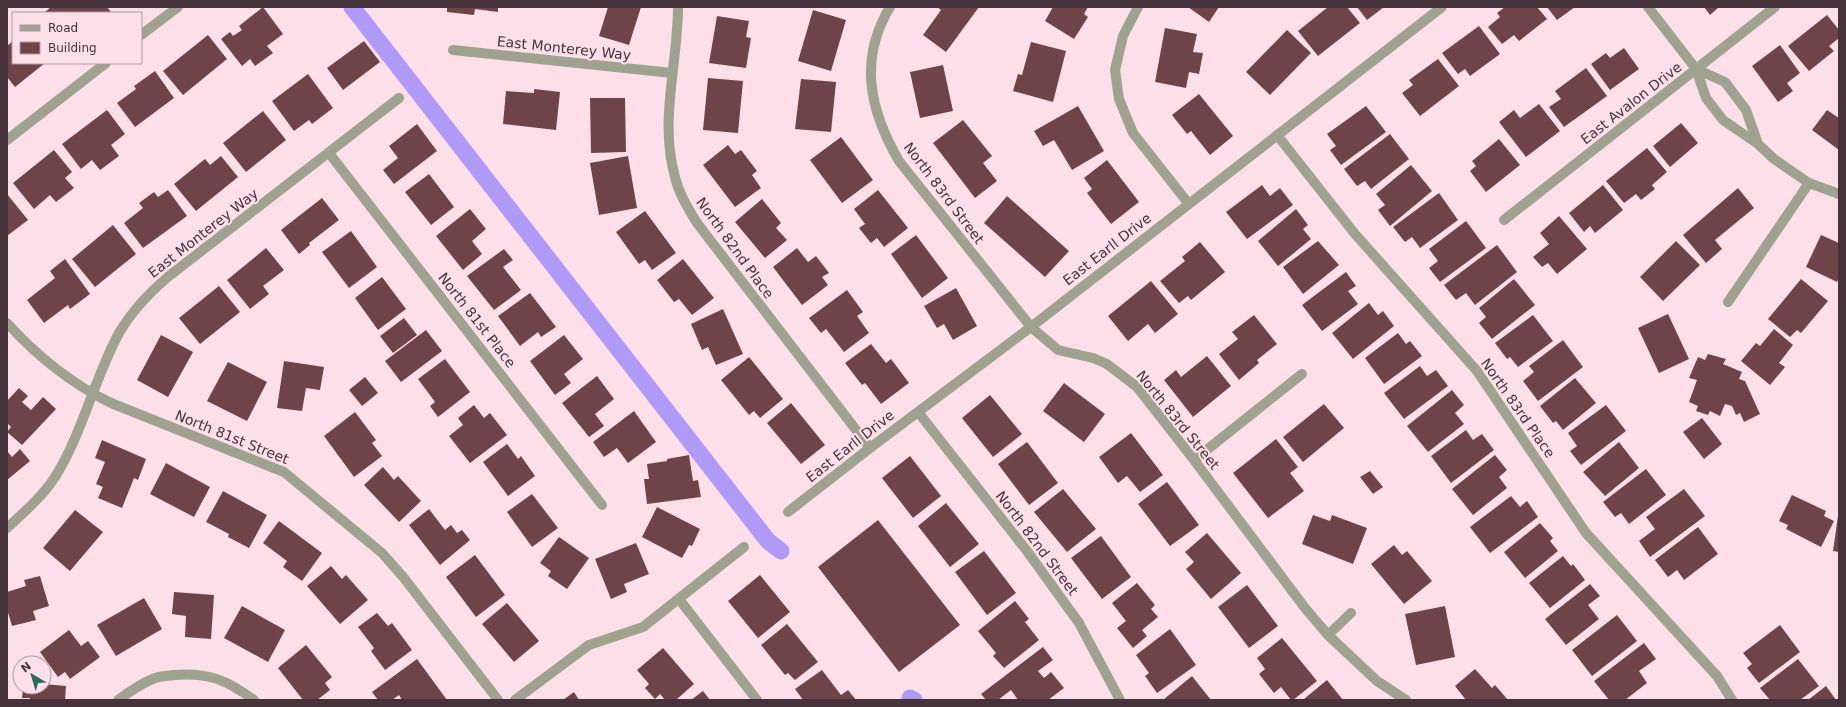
<svg xmlns="http://www.w3.org/2000/svg" width="1846" height="707" font-family="'DejaVu Sans',sans-serif">
	<rect width="100%" height="100%" fill="#fcdfe9"/>
	<g fill="none" stroke-linecap="round" stroke-linejoin="round">
		<!-- canal -->
		<path stroke="#af9bf7" stroke-width="17" d="M352,7L768,541L781,551
			M910,698L914,700"/>
	</g>
	<!-- building -->
	<path fill="#6e4448" d="M51,7H107L111,12L46,13L45,12Z
		M263,7L283,34L267,46L273,53L255,66L250,59L242,66L221,39L230,32L233,36L242,30L239,26Z
		M447,7H498V12L475,9L474,15L447,12Z
		M608,7H641L629,45L599,36Z
		M937,7H979L946,52L923,35L941,10Z
		M1053,7H1088L1084,14L1088,17L1074,39L1045,21Z
		M1188,7H1219L1209,22Z
		M1328,7H1347L1360,23L1318,56L1298,31Z
		M1357,7H1384L1367,20Z
		M1505,7H1537L1547,19L1519,41L1514,35L1502,44L1488,27L1500,17L1497,13Z
		M1547,7H1575L1557,20Z
		M1704,7H1719L1710,15Z
		M813,10L846,20L831,71L798,61Z
		M1827,15L1839,30V38L1829,46L1834,51L1809,71L1788,46Z
		M717,16L749,21L746,37L751,38L746,68L709,63Z
		M1479,26L1500,54L1470,76L1465,69L1458,74L1442,53Z
		M1165,28L1197,34L1193,52L1203,53L1199,74L1189,72L1186,88L1155,82Z
		M1287,30L1311,53L1270,95L1246,72Z
		M208,35L227,59L183,95L163,71Z
		M13,41V63H45L15,87L7,77V46Z
		M364,41L380,62L343,90L327,68Z
		M1031,42L1066,51L1053,102L1013,91L1018,74L1022,75Z
		M1780,45L1800,73L1787,83L1793,91L1778,102L1752,66Z
		M1624,48L1639,69L1610,90L1591,64L1606,53L1610,58Z
		M1438,59L1459,86L1420,116L1402,93L1413,85L1409,80Z
		M943,65L953,111L920,118L910,72Z
		M1586,68L1607,96L1564,127L1549,107L1561,99L1555,91Z
		M155,71L174,98L135,127L117,103L136,89L134,86Z
		M308,74L333,108L312,124L309,120L294,131L272,101Z
		M708,78L743,81L738,133L703,130Z
		M801,79L836,82L831,132L795,129Z
		M534,89L560,92L556,130L503,124L506,91L534,93Z
		M1199,94L1233,136L1210,155L1191,131L1187,134L1172,115Z
		M590,98H625L626,152L591,153Z
		M1539,104L1560,131L1526,157L1499,122L1514,110L1520,118Z
		M1078,106L1104,151L1072,170L1054,140L1043,146L1034,131Z
		M1366,106L1386,132L1341,165L1330,150L1336,146L1327,134Z
		M107,110L125,134L111,145L119,156L100,170L92,160L81,169L62,144Z
		M1827,110L1839,118V150L1812,130Z
		M263,111L286,140L246,172L223,143Z
		M963,120L992,156L983,163L997,181L975,198L933,143Z
		M1681,123L1698,143L1670,167L1653,146Z
		M417,124L437,151L394,184L383,170L398,158L389,146Z
		M1390,134L1409,159L1371,189L1365,181L1357,186L1344,169Z
		M841,137L873,180L842,203L810,160Z
		M1499,139L1520,165L1486,192L1470,171L1476,166L1472,161Z
		M728,145L735,154L741,150L757,171L752,175L761,188L735,207L703,165Z
		M1647,148L1667,172L1652,185L1655,189L1641,200L1636,194L1624,203L1606,181Z
		M54,150L72,172L65,178L74,188L56,202L50,195L34,209L13,183Z
		M221,156L238,177L196,211L174,184L205,159L210,165Z
		M628,156L637,208L599,215L590,163Z
		M1107,160L1139,202L1111,224L1087,193L1092,189L1084,178Z
		M1411,165L1432,191L1390,226L1378,210L1385,205L1376,194Z
		M429,174L454,207L431,225L405,192Z
		M1262,185L1270,196L1280,188L1293,205L1247,239L1226,212Z
		M1603,185L1623,210L1595,233L1590,226L1584,232L1569,213Z
		M1738,188L1754,208L1715,240L1722,249L1706,263L1683,235Z
		M168,190L187,216L143,248L124,223L143,208L139,203L154,192L158,197Z
		M878,190L908,228L884,247L877,238L871,243L859,228L865,224L854,209Z
		M1439,193L1458,220L1420,248L1412,237L1405,242L1393,227Z
		M7,194L28,220L7,236Z
		M1007,196L1069,251L1045,277L984,223Z
		M322,198L339,220L309,243L310,245L299,254L281,230Z
		M762,199L781,223L776,228L787,240L765,258L735,222Z
		M470,209L486,229L472,241L482,254L463,270L436,236Z
		M1296,209L1308,225L1303,229L1311,239L1278,266L1258,241Z
		M645,211L676,253L652,270L645,260L639,264L616,232Z
		M1559,216L1587,249L1557,274L1548,263L1542,267L1533,257L1549,244L1540,233Z
		M1466,221L1486,248L1440,282L1429,268L1438,261L1429,249Z
		M113,225L136,254L95,287L72,259Z
		M351,231L377,267L349,288L322,252Z
		M916,235L948,278L922,298L891,254Z
		M1821,235L1839,243V277L1837,282L1806,267Z
		M1318,241L1339,265L1303,294L1283,267Z
		M1676,241L1700,265L1663,301L1640,277Z
		M1200,242L1225,272L1191,300L1188,296L1179,303L1160,281L1185,261L1182,257Z
		M1497,245L1517,272L1475,305L1466,293L1456,300L1444,285Z
		M266,248L284,270L263,286L269,294L250,309L227,280Z
		M797,248L808,262L816,256L829,273L822,277L828,285L802,305L773,267Z
		M504,249L513,260L503,267L521,290L494,310L467,276Z
		M65,259L90,294L70,309L68,305L44,323L27,300L55,278L50,271Z
		M683,259L714,298L692,315L679,299L674,302L657,280Z
		M1346,272L1356,286L1348,291L1358,304L1322,331L1302,305Z
		M382,277L406,309L378,330L355,298Z
		M1514,279L1535,305L1492,339L1479,323L1486,317L1479,308Z
		M1801,279L1828,301L1801,333L1797,330L1790,337L1768,319Z
		M1151,281L1178,314L1155,333L1148,324L1128,341L1108,316Z
		M219,286L240,312L200,344L179,318Z
		M956,288L977,326L953,340L944,324L937,328L924,306Z
		M847,290L863,312L857,316L869,333L844,352L826,329L821,333L809,318Z
		M530,293L556,327L541,337L538,332L520,346L498,316Z
		M1369,303L1378,315L1383,311L1394,326L1353,359L1332,333Z
		M723,309L743,354L716,365L708,347L702,350L691,324Z
		M1668,314L1689,359L1659,373L1638,328Z
		M1254,315L1277,344L1257,360L1259,363L1239,380L1219,354L1238,339L1232,332Z
		M1533,315L1553,341L1518,367L1510,357L1507,359L1495,343Z
		M404,318L417,335L393,353L380,336Z
		M1774,329L1793,345L1779,363L1785,367L1770,385L1741,361L1756,343L1760,346Z
		M426,330L442,351L401,382L385,361Z
		M1398,333L1406,344L1410,341L1422,356L1384,384L1365,358Z
		M161,335L193,352L168,397L137,380Z
		M564,335L583,359L564,374L571,383L555,395L530,361Z
		M1563,340L1583,367L1538,401L1523,381L1534,372L1529,366Z
		M871,344L886,363L891,359L909,383L881,404L865,383L862,385L845,363Z
		M1708,354L1726,359L1723,364L1742,372L1739,379L1745,381L1760,414L1744,422L1740,413L1736,415L1732,406L1725,404L1720,416L1710,411L1708,415L1696,411L1698,406L1689,402L1697,380L1689,378L1698,357L1705,360Z
		M1207,356L1231,386L1193,417L1164,380L1176,370L1181,377Z
		M749,357L783,399L760,418L754,411L749,415L721,380Z
		M445,359L470,392L438,417L430,406L435,402L418,379Z
		M284,361L324,367L320,390L306,388L302,411L277,408Z
		M228,362L267,382L247,421L207,401Z
		M1420,366L1427,376L1436,370L1448,386L1404,419L1384,393Z
		M597,376L614,399L595,414L604,426L589,437L562,403Z
		M365,377L378,393L362,406L349,390Z
		M1575,378L1596,403L1563,430L1556,421L1553,423L1540,406Z
		M1064,383L1105,414L1084,442L1043,411Z
		M19,388L28,396L22,402L31,410L43,397L56,409L22,445L7,432L11,427L7,423V401Z
		M1452,390L1464,405L1455,413L1464,424L1428,452L1407,426Z
		M990,395L1022,434L993,457L962,418Z
		M791,403L825,445L801,464L767,423Z
		M1324,404L1344,428L1303,462L1283,437Z
		M474,405L484,418L490,413L507,435L470,463L449,436L463,425L458,418Z
		M1606,405L1626,431L1581,465L1570,451L1577,446L1568,433Z
		M634,411L656,442L628,463L617,448L604,457L593,442Z
		M355,412L376,440L372,443L382,456L354,477L324,436Z
		M1702,418L1722,444L1704,459L1683,432Z
		M1466,430L1473,440L1482,434L1494,450L1451,483L1431,456Z
		M1131,433L1163,475L1140,492L1127,476L1118,483L1099,457Z
		M1276,439L1298,467L1290,473L1304,491L1268,518L1233,473Z
		M102,440L146,459L138,480L134,478L122,508L98,498L103,487L96,484L105,462L95,458Z
		M1027,442L1058,483L1029,505L998,464Z
		M1619,442L1639,468L1605,496L1583,472Z
		M507,444L518,459L521,456L535,476L508,496L483,462Z
		M20,449L30,461L7,480V451L12,457Z
		M689,455L693,481L698,480L701,497L647,504L644,479H649L647,464L667,461V459Z
		M1495,455L1507,470L1499,477L1507,488L1473,515L1452,489Z
		M910,456L941,496L913,518L882,478Z
		M166,463L210,487L194,517L150,494Z
		M383,467L394,480L398,476L421,501L399,522L364,485Z
		M1646,469L1666,495L1629,524L1621,513L1615,517L1603,502Z
		M1370,471L1383,487L1373,494L1360,477Z
		M1167,482L1199,525L1170,546L1138,504Z
		M1063,489L1096,529L1067,552L1034,512Z
		M1684,489L1705,516L1650,557L1639,541L1655,529L1646,517Z
		M223,491L267,515L249,548L228,537L229,534L206,522Z
		M532,494L558,528L532,547L507,512Z
		M1792,495L1826,511L1824,516L1834,521L1821,547L1786,529L1788,525L1779,521Z
		M1511,496L1520,507L1527,501L1538,517L1490,553L1470,527Z
		M946,503L979,544L950,567L918,526Z
		M657,507L700,529L692,546L689,545L682,558L642,537Z
		M429,509L445,530L451,525L457,533L462,530L470,540L440,565L409,525Z
		M75,510L103,532L70,571L43,548Z
		M1313,515L1330,521L1332,515L1367,528L1353,564L1302,544Z
		M1838,516H1839V552L1833,551Z
		M878,520L960,625L899,672L818,567Z
		M279,521L322,553L302,581L283,567L287,561L263,543Z
		M1540,523L1553,538L1550,541L1558,551L1525,578L1504,552Z
		M1698,527L1718,554L1684,580L1677,570L1668,577L1655,560Z
		M1207,533L1241,573L1211,599L1186,569L1194,562L1185,552Z
		M1101,536L1131,577L1102,599L1071,558Z
		M559,537L589,558L567,589L548,576L551,571L540,563Z
		M636,543L649,574L624,584L627,592L611,599L595,559Z
		M1394,545L1402,555L1407,551L1432,581L1404,604L1371,564Z
		M984,551L1016,593L987,615L955,572Z
		M475,555L505,595L476,617L446,577Z
		M1563,556L1571,566L1573,564L1585,580L1550,608L1529,583Z
		M331,566L342,579L346,575L368,600L340,624L307,586Z
		M760,575L790,612L758,638L728,601Z
		M40,576L49,606L33,611L36,620L12,626L7,609V592L26,586L24,580Z
		M1137,583L1155,605L1151,609L1158,617L1142,630L1147,636L1133,648L1117,628L1126,621L1112,603Z
		M1590,584L1600,596L1588,605L1599,619L1566,645L1545,619Z
		M1247,585L1278,626L1249,648L1218,607Z
		M174,592L214,595L211,639L185,637L186,616L172,614Z
		M144,598L162,629L116,656L97,625Z
		M1015,601L1029,619L1025,622L1039,640L1004,668L993,656L996,653L978,631Z
		M507,603L539,641L514,662L482,624Z
		M242,606L285,630L268,662L224,638Z
		M1445,606L1455,657L1416,665L1405,614Z
		M377,613L388,626L392,623L412,650L385,670L371,651L374,648L358,627Z
		M1617,615L1637,641L1592,676L1572,650Z
		M787,624L818,662L795,680L788,673L785,675L761,645Z
		M1780,625L1800,652L1759,683L1747,668L1752,664L1743,653Z
		M1170,629L1196,665L1157,693L1145,676L1149,673L1136,655Z
		M69,630L81,646L88,641L100,657L70,679L65,672L58,677L40,652Z
		M1282,638L1317,681L1293,700H1291L1281,687L1274,693L1259,674L1265,669L1257,658Z
		M1644,643L1656,659L1639,671L1647,683L1625,700H1609L1594,681Z
		M306,645L332,677L325,683L330,690L317,700H303L278,668Z
		M1043,647L1053,660L1038,671L1044,678L1051,672L1064,688L1048,700H1018L1011,690L998,700H986L981,694Z
		M663,648L694,684L676,700H665L660,694L655,699L645,688L649,684L637,670Z
		M417,659L447,700H402L399,695L392,700H378L372,692Z
		M1798,659L1819,686L1800,700H1770L1760,688Z
		M1475,669L1492,688L1495,685L1508,700H1466L1455,686Z
		M822,670L841,695L848,690L856,700H803L795,689Z
		M1192,676L1211,700H1163Z
		M1327,680L1343,700H1305L1304,699Z
		M44,684L66,686L65,700H30V698H22L23,687H44Z
		M1826,686L1836,700H1808Z
		M703,691L710,700H691Z
		M574,692L579,700H563Z"/>
	<g fill="none" stroke-linecap="round" stroke-linejoin="round">
		<!-- minor -->
		<path stroke="#a0a290" stroke-width="10" d="M678,7C678,64 659,120 675,177C679,194 688,208 697,223L870,448
			M890,7C858,60 870,111 899,161L1031,327L1058,350L1093,358L1107,364L1137,387L1194,460L1305,608L1328,635L1377,681L1406,700
			M1138,7L1123,36L1115,70L1119,99L1133,133L1188,203
			M141,35L178,7
			M453,50L672,73
			M1277,135L1355,234L1477,371L1586,533L1717,676L1732,700
			M7,140L106,63
			M329,153L602,505
			M1504,220L1775,7
			M1728,302L1809,183
			M7,323C36,355 72,384 111,403L284,472L382,553L404,578L498,700
			M918,412L1027,551L1079,623L1120,700
			M1194,460L1302,374
			M788,512L870,448L1031,327L1442,7
			M7,528C24,512 42,497 55,477C83,432 94,379 119,333C132,311 150,292 169,276L399,98
			M679,599L757,700
			M1328,635L1351,613
			M118,700C129,692 142,683 155,678C161,676 168,676 174,675C208,672 227,680 254,700
			M515,700L589,645L643,627L744,547"/>
		<!-- tertiary -->
		<path stroke="#a0a290" stroke-width="10" d="M1648,7L1696,69L1706,98L1723,120L1758,144L1774,159L1809,183L1839,194
			M1696,69L1725,82L1746,110L1758,144"/>
	</g>
	<g text-anchor="middle" stroke-width="4" stroke-linejoin="round" paint-order="stroke">
		<!-- street labels -->
		<g font-size="14" fill="#45323a" stroke="#fcdfe9">
			<text transform="translate(564 48) rotate(6)" y="5">East Monterey Way</text>
			<text transform="translate(1631 103) rotate(-38)" y="5">East Avalon Drive</text>
			<text transform="translate(944 193) rotate(53)" y="5">North 83rd Street</text>
			<text transform="translate(203 233) rotate(-38)" y="5">East Monterey Way</text>
			<text transform="translate(735 248) rotate(54)" y="5">North 82nd Place</text>
			<text transform="translate(1107 249) rotate(-38)" y="5">East Earll Drive</text>
			<text transform="translate(477 320) rotate(52)" y="5">North 81st Place</text>
			<text transform="translate(1518 408) rotate(55)" y="5">North 83rd Place</text>
			<text transform="translate(1178 420) rotate(51)" y="5">North 83rd Street</text>
			<text transform="translate(232 437) rotate(22)" y="5">North 81st Street</text>
			<text transform="translate(850 446) rotate(-38)" y="5">East Earll Drive</text>
			<text transform="translate(1037 543) rotate(53)" y="5">North 82nd Street</text>
		</g>
	</g>
	<!-- border -->
	<rect width="1846" height="707" fill="none" stroke="#45323a" stroke-width="16"/>
	<!-- legend -->
	<rect x="12" y="12" width="130" height="52" fill="#fcdfe9" stroke="#b39aa3"/>
	<rect x="20" y="25" width="20" height="6" fill="#a0a290" stroke="#b39aa3"/>
	<text x="48" y="32" font-size="12" fill="#45323a">Road</text>
	<rect x="20" y="42" width="20" height="12" fill="#6e4448" stroke="#b39aa3"/>
	<text x="48" y="52" font-size="12" fill="#45323a">Building</text>
	<!-- north arrow -->
	<g transform="translate(32 675) rotate(322)"><circle r="19" fill="#fcdfe9" stroke="#b39aa3"/>
	<path d="M0-3L7 15L0 10L-7 15Z" fill="#2a6b5a"/>
	<text y="-6" font-size="11" font-weight="bold" text-anchor="middle" fill="#45323a">N</text>
	</g>
</svg>
